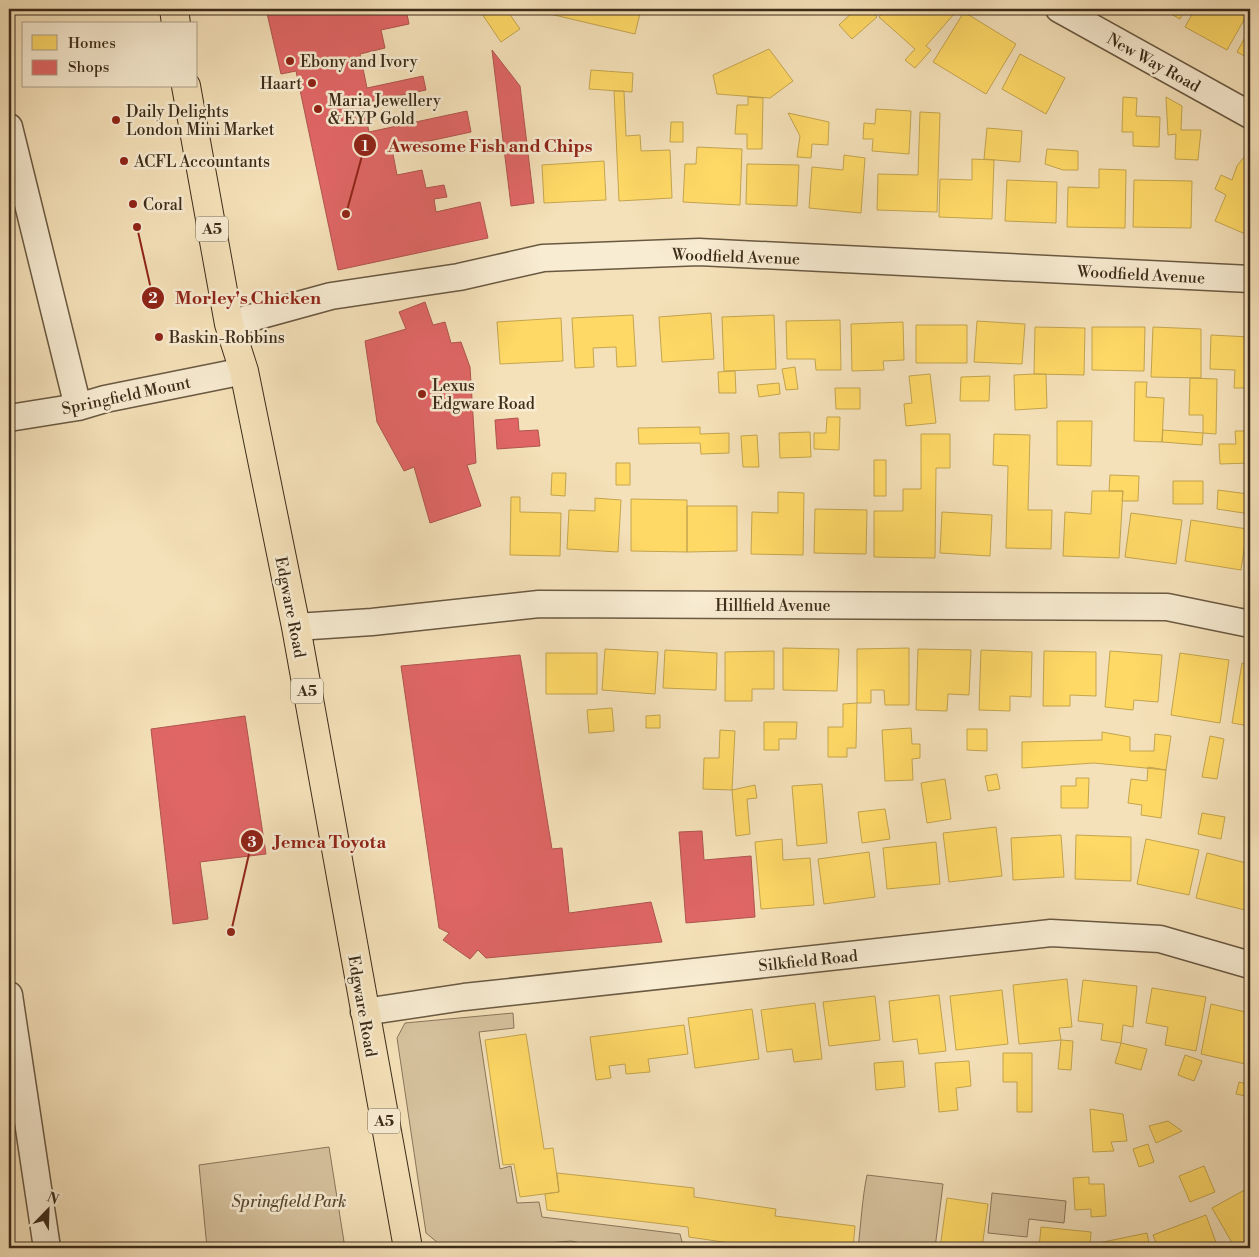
<svg xmlns="http://www.w3.org/2000/svg" width="1259" height="1257" font-family="'Libre Bodoni',serif">
	<rect width="100%" height="100%" fill="#f5e1b9"/>
	<filter id="stains"><feTurbulence type="fractalNoise" baseFrequency=".004" numOctaves="4"/><feColorMatrix values="0 0 0 0 .2 0 0 0 0 .09 0 0 0 0 .02 0 0 0 .5 -.17"/></filter>
	<radialGradient id="worn" r=".72"><stop offset=".6" stop-color="#630" stop-opacity="0"/><stop offset="1" stop-color="#630" stop-opacity=".3"/></radialGradient>
	<!-- green -->
	<path fill="#d6c29e" stroke="#89775c" d="M513,1013L514,1028L479,1032L500,1169L511,1166L517,1203L539,1202L542,1217L680,1234L682,1242L719,1248H606L571,1241L484,1248H444L426,1233L397,1038L405,1023Z
		M329,1147L345,1248H207L199,1165Z
		M867,1175L943,1184L935,1248H858C861,1224 862,1199 867,1175Z
		M992,1193L1066,1201L1064,1223L1029,1219L1027,1237L988,1233Z"/>
	<!-- homes -->
	<path fill="#ffd966" stroke="#c4a54f" d="M491,9H506L520,29L501,42L482,14Z
		M534,9H641L635,34L537,11Z
		M856,9H869L877,17L852,39L839,25Z
		M886,9H950L955,13L926,46L931,50L915,68L905,60L915,49L879,17Z
		M1162,9H1185L1180,19Z
		M1195,9H1245L1249,11L1227,50L1185,27Z
		M964,12L1016,44L986,94L933,62Z
		M1250,28V59L1237,52Z
		M769,49L793,81L770,98L717,94L713,75Z
		M1020,54L1065,78L1046,114L1002,89Z
		M591,70L633,73L632,92L589,89Z
		M614,91H624L626,136L640,135L641,151L670,150L672,198L619,201Z
		M748,97L763,98L762,149H747V134H735L737,105H748Z
		M1123,97L1137,98L1136,116L1160,117L1159,147L1133,146V132H1122Z
		M1166,97L1182,106L1181,130H1201L1198,160L1175,159L1176,134L1168,135Z
		M876,109L911,111L909,154L872,151L873,139H863L864,123L875,124Z
		M920,112L940,113L937,212L877,210L878,174L918,175Z
		M788,113L829,122L828,145L812,144L811,158L797,157L800,136Z
		M671,122H683V142H670Z
		M987,128L1022,131L1020,162L984,159Z
		M697,147L742,149L740,205L683,202L685,164H696Z
		M1047,149L1078,151V170H1063L1045,164Z
		M1248,152L1250,154V236L1215,221L1226,195L1215,189L1221,175L1232,180L1237,166Z
		M844,155L865,158L861,213L809,208L812,167L843,170Z
		M972,159L994,160L992,219L939,217L940,179L972,180Z
		M604,161L606,200L544,203L542,165Z
		M747,164L799,165L797,206L746,204Z
		M1099,169L1126,170L1125,228L1067,227L1068,187L1099,188Z
		M1007,180L1057,182L1056,223L1005,221Z
		M1134,180L1192,181L1191,228L1133,227Z
		M711,313L714,359L662,362L659,317Z
		M633,315L636,366L617,367L616,347L593,348L594,367L575,368L572,318Z
		M774,315L776,369L724,371L722,317Z
		M561,318L563,361L500,364L497,322Z
		M840,320L841,370H816L815,359H787L786,321Z
		M977,321L1025,324L1022,364L974,362Z
		M903,322L904,360L883,361L884,370L852,371L851,324Z
		M916,325H967V363H916Z
		M1035,327L1085,328L1084,375L1034,374Z
		M1092,327H1145L1144,371L1092,370Z
		M1153,327L1201,329V378L1151,377Z
		M1211,335L1250,337V388H1234L1235,370L1210,369Z
		M795,367L798,389L786,390L782,369Z
		M735,371L736,393H719L718,372Z
		M930,374L936,423L906,426L904,404L912,403L909,376Z
		M1034,374H1046L1047,408L1015,410L1014,375Z
		M990,376L989,401H960L961,377Z
		M1190,378L1217,379L1216,434L1203,433V415H1189Z
		M1135,382H1147L1146,397L1164,398L1162,442L1134,441Z
		M779,383L780,394L759,397L757,385Z
		M835,388H860V409H836Z
		M827,417H840L839,450L814,449V433H826Z
		M1057,421H1092L1091,466L1057,465Z
		M700,427V434L729,433V453L701,454L700,443L639,444L638,428Z
		M1163,430L1203,433L1202,445L1162,442Z
		M1235,431H1250V463L1220,464L1219,444H1236Z
		M810,432L811,457L780,458L779,433Z
		M921,434H950V468H936L935,558L874,557V511H903V489H921Z
		M994,434L1030,435L1028,510H1052L1051,549L1006,548L1008,466L993,465Z
		M757,435L759,467H743L741,436Z
		M874,460H886V496H874Z
		M616,463H630V485H616Z
		M552,473H566L565,496L551,495Z
		M1110,475L1139,476L1138,501H1122L1123,491H1109Z
		M1173,481H1203V504H1173Z
		M1246,485H1250V514L1217,509L1218,490L1248,494Z
		M1092,491H1123L1119,558L1063,556L1065,512L1091,514Z
		M778,492L804,493L803,555L751,554L752,512L778,513Z
		M511,497H520V512L561,513L560,556L510,555Z
		M595,498L621,500L618,552L567,549L569,510L595,511Z
		M631,499L687,500V552L631,551Z
		M687,506H737V551L687,552Z
		M815,509L867,510L866,554L814,553Z
		M942,512L992,515L990,556L940,553Z
		M1131,513L1182,520L1176,564L1125,557Z
		M1191,520L1247,529L1241,570L1185,561Z
		M783,648L839,649L837,691L783,690Z
		M909,648V705H885L884,690H871V703H857V649Z
		M605,649L658,652L655,694L602,690Z
		M918,649L971,650L969,695L948,694L947,711L916,710Z
		M665,650L717,653L716,690L663,688Z
		M981,650L1032,652L1031,697L1010,696V711L979,710Z
		M774,651V689H752V701H725V652Z
		M1044,651L1096,652V696L1070,695V706H1043Z
		M1110,651L1162,655L1158,702L1134,700L1133,710L1105,707Z
		M546,653H597V694H546Z
		M1180,653L1229,660L1220,723L1171,715Z
		M1242,663L1250,665V726L1232,723Z
		M857,703L856,748H847V757H828V727H843V704Z
		M612,708L614,731L589,733L587,710Z
		M660,715V728H646V716Z
		M764,722H797L796,739H779V750H764Z
		M911,728L912,744H920V758L912,759L913,780L885,781L882,730Z
		M967,729H987V751L967,750Z
		M720,730L735,731L732,790L703,789L704,758H719Z
		M1102,732L1130,737V751H1154L1155,734L1171,736L1166,770L1094,763L1022,768V742L1102,740Z
		M1210,736L1224,739L1217,779L1202,777Z
		M1148,767L1166,770L1161,818L1141,815L1142,805L1128,803L1131,779L1147,781Z
		M997,774L1000,789L988,791L985,776Z
		M1076,778H1089L1088,808H1061V786H1076Z
		M945,779L951,819L927,823L921,783Z
		M822,784L827,843L797,846L792,786Z
		M755,785L757,798L747,799L750,834L736,836L732,790Z
		M885,809L890,839L862,843L858,812Z
		M1202,813L1225,817L1221,839L1198,834Z
		M996,827L1002,876L949,882L943,833Z
		M1061,835L1064,877L1013,880L1011,838Z
		M1076,835L1131,837V881L1075,879Z
		M782,839L783,860L810,858L814,905L761,909L755,842Z
		M1146,839L1199,850L1189,895L1137,884Z
		M936,842L940,884L887,889L883,848Z
		M869,852L875,897L824,904L818,859Z
		M1207,853L1250,864L1249,911L1196,898Z
		M1067,979L1072,1027L1059,1028L1061,1040L1019,1044L1013,985Z
		M1083,980L1137,986L1133,1027L1123,1025L1121,1043L1101,1040L1103,1024L1078,1021Z
		M1152,988L1206,997L1196,1051L1165,1045L1168,1027L1146,1023Z
		M1002,990L1008,1044L956,1050L950,996Z
		M939,995L946,1051L919,1054L917,1039L893,1042L889,1001Z
		M875,996L880,1040L829,1046L823,1002Z
		M815,1003L822,1059L794,1062L792,1049L767,1052L761,1010Z
		M1211,1004L1250,1013V1065L1201,1054Z
		M752,1009L759,1059L695,1068L688,1018Z
		M684,1025L688,1054L648,1059L650,1072L626,1074L625,1064L609,1066L611,1078L596,1080L590,1037Z
		M526,1034L544,1149L553,1148L559,1192L520,1197L514,1164L503,1165L485,1040Z
		M1061,1040L1073,1041L1071,1070L1058,1069Z
		M1121,1043L1147,1049L1141,1070L1115,1063Z
		M1003,1053H1032V1112H1017V1082H1003Z
		M1185,1055L1202,1061L1194,1081L1178,1075Z
		M903,1061L905,1087L876,1090L874,1063Z
		M969,1061L971,1086L956,1088L958,1110L939,1112L935,1063Z
		M1239,1082L1250,1085V1097L1236,1094Z
		M1250,1097V1122L1244,1120Z
		M1090,1109L1123,1114L1127,1141L1111,1142L1114,1151L1093,1152Z
		M1168,1121L1182,1131L1156,1143L1149,1126Z
		M1148,1144L1154,1162L1139,1167L1133,1149Z
		M1204,1166L1215,1192L1190,1202L1179,1176Z
		M557,1173L694,1188V1197L776,1209L775,1216L855,1226L853,1248H764L689,1237L688,1227L547,1210L545,1194L559,1192Z
		M1089,1177V1184H1104L1106,1216L1091,1217V1209L1075,1210L1073,1178Z
		M1250,1187V1239L1235,1248L1212,1208Z
		M947,1198L988,1204L982,1248H940Z
		M1206,1215L1218,1248H1158L1153,1235Z
		M1041,1227L1091,1232L1090,1248H1039Z
		M1147,1233L1150,1248H1099L1098,1243Z"/>
	<!-- shops -->
	<path fill="#e06666" stroke="#af554f" d="M266,9H406L409,24L381,30L385,48L360,54L367,88L423,76L426,90L363,103L369,132L467,111L471,132L392,149L397,175L422,170L426,188L444,185L447,197L434,199L436,212L480,202L488,238L338,270L296,71L281,74Z
		M492,50L520,86L534,203L511,206Z
		M425,302L433,325L445,322L451,343L461,342L470,367L476,463L467,465L481,506L430,523L414,467L404,471L377,422L365,341L406,329L399,312Z
		M518,418L519,431L538,430L540,446L497,449L495,420Z
		M520,655L552,849L562,848L569,913L651,902L662,942L486,958L478,950L470,959L443,940L449,933L439,928L401,666Z
		M245,716L266,854L200,862L208,919L173,924L151,729Z
		M702,831L704,860L751,856L755,917L686,923L679,832Z"/>
	<g fill="none" stroke-linecap="round" stroke-linejoin="round">
		<defs>
			<path id="street" d="M1059,9L1250,115
				M9,127L78,407
				M229,324L331,296L459,277L543,258L699,252L1250,279
				M9,418L78,407L105,399L244,371
				M296,627L372,622L539,604L1167,607L1250,624
				M9,995L47,1248
				M364,1012L464,997L1051,933L1160,939L1250,965"/>
			<path id="primary" d="M174,9L176,24
				M186,86L229,324L244,371L296,627L408,1248"/>
		</defs>
		<!-- street casing -->
		<use href="#street" stroke="#6a5942" stroke-width="29"/>
		<!-- primary casing -->
		<use href="#primary" stroke="#3c2c1a" stroke-width="30"/>
		<!-- street -->
		<use href="#street" stroke="#f8ecd2" stroke-width="26"/>
		<!-- primary -->
		<use href="#primary" stroke="#f5e1b9" stroke-width="28"/>
	</g>
	<!-- markers -->
	<g fill="#8f2418" stroke="#f8ecd2" stroke-width="2">
		<circle cx="290" cy="61" r="5"/>
		<circle cx="312" cy="83" r="5"/>
		<circle cx="318" cy="109" r="5"/>
		<circle cx="116" cy="120" r="5"/>
		<circle cx="124" cy="161" r="5"/>
		<circle cx="133" cy="204" r="5"/>
		<circle cx="159" cy="337" r="5"/>
		<circle cx="422" cy="394" r="5"/>
	</g>
	<g text-anchor="middle" stroke-width="5" stroke-linejoin="round" paint-order="stroke">
		<!-- shield labels -->
		<g fill="#f8ecd2" stroke="#746651" stroke-width="1">
			<rect x="196" y="216.5" width="32" height="25" rx="4"/>
			<rect x="291" y="678.5" width="32" height="25" rx="4"/>
			<rect x="368" y="1108.5" width="32" height="25" rx="4"/>
		</g>
		<g font-size="15" font-weight="bold" fill="#3c2c1a">
			<text x="212" y="234">A5</text>
			<text x="307" y="696">A5</text>
			<text x="384" y="1126">A5</text>
		</g>
		<!-- poi labels -->
		<g font-size="16" fill="#3c2c1a" stroke="#f8ecd2" text-anchor="start">
			<text x="300" y="67">Ebony and Ivory</text>
			<text x="302" y="89" text-anchor="end">Haart</text>
			<text x="328" y="106">Maria Jewellery<tspan x="328" dy="18">&amp; EYP Gold</tspan></text>
			<text x="126" y="117">Daily Delights<tspan x="126" dy="18">London Mini Market</tspan></text>
			<text x="134" y="167">ACFL Accountants</text>
			<text x="143" y="210">Coral</text>
			<text x="169" y="343">Baskin-Robbins</text>
			<text x="432" y="391">Lexus<tspan x="432" dy="18">Edgware Road</tspan></text>
		</g>
		<!-- street labels -->
		<g font-size="16" fill="#3c2c1a" stroke="#f8ecd2">
			<text transform="translate(1154 62) rotate(29)" y="6">New Way Road</text>
			<text transform="translate(736 256) rotate(2)" y="6">Woodfield Avenue</text>
			<text transform="translate(1141 274) rotate(3)" y="6">Woodfield Avenue</text>
			<text transform="translate(126 395) rotate(-12)" y="6">Springfield Mount</text>
			<text x="773" y="611">Hillfield Avenue</text>
			<text transform="translate(291 607) rotate(79)" y="6">Edgware Road</text>
			<text transform="translate(808 960) rotate(-6)" y="6">Silkfield Road</text>
			<text transform="translate(363 1006) rotate(80)" y="6">Edgware Road</text>
		</g>
		<!-- park labels -->
		<g font-size="16" font-style="italic" fill="#5b4a34" stroke="#f8ecd2">
			<text x="289" y="1207">Springfield Park</text>
		</g>
	</g>
	<!-- callouts -->
	<path fill="none" stroke="#8f2418" stroke-width="2" d="M346 214L365 145M137 227L153 298M231 932L252 841"/>
	<g fill="#8f2418" stroke="#f8ecd2" stroke-width="2">
		<circle cx="346" cy="214" r="5"/>
		<circle cx="137" cy="227" r="5"/>
		<circle cx="231" cy="932" r="5"/>
		<circle cx="365" cy="145" r="12"/>
		<circle cx="153" cy="298" r="12"/>
		<circle cx="252" cy="841" r="12"/>
	</g>
	<g font-size="15" text-anchor="middle" font-weight="bold" fill="#fff">
		<text x="365" y="151">1</text>
		<text x="153" y="303">2</text>
		<text x="252" y="847">3</text>
	</g>
	<g font-size="18" text-anchor="middle" font-weight="bold" fill="#8f2418" stroke="#f8ecd2" stroke-width="5" stroke-linejoin="round" paint-order="stroke">
		<text x="490" y="152">Awesome Fish and Chips</text>
		<text x="248" y="304">Morley's Chicken</text>
		<text x="330" y="848">Jemca Toyota</text>
	</g>
	<!-- margin -->
	<rect width="1259" height="1257" fill="none" stroke="#f5e1b9" stroke-width="30"/>
	<rect x="10" y="10" width="1239" height="1237" fill="none" stroke="#3c2c1a" stroke-width="2.5"/>
	<rect x="15" y="15" width="1229" height="1227" fill="none" stroke="#3c2c1a"/>
	<!-- legend -->
	<rect x="22" y="22" width="175" height="65" fill="#f8ecd2" stroke="#ad9f88"/>
	<rect x="32" y="35" width="25" height="15" fill="#ffd966" stroke="#ad9f88"/>
	<text x="68" y="48" font-size="15" fill="#3c2c1a">Homes</text>
	<rect x="32" y="60" width="25" height="15" fill="#e06666" stroke="#ad9f88"/>
	<text x="68" y="72" font-size="15" fill="#3c2c1a">Shops</text>
	<!-- north arrow -->
	<g transform="translate(48 1210) rotate(23)" stroke="#f8ecd2" stroke-width="4" paint-order="stroke">
	<path d="M0-4L9 19L0 12L-9 19Z" fill="#3c2c1a"/>
	<text y="-8" font-size="14" font-weight="bold" text-anchor="middle" fill="#3c2c1a">N</text>
	</g>
	<rect width="100%" height="100%" filter="url(#stains)"/>
	<rect width="100%" height="100%" fill="url(#worn)"/>
</svg>
